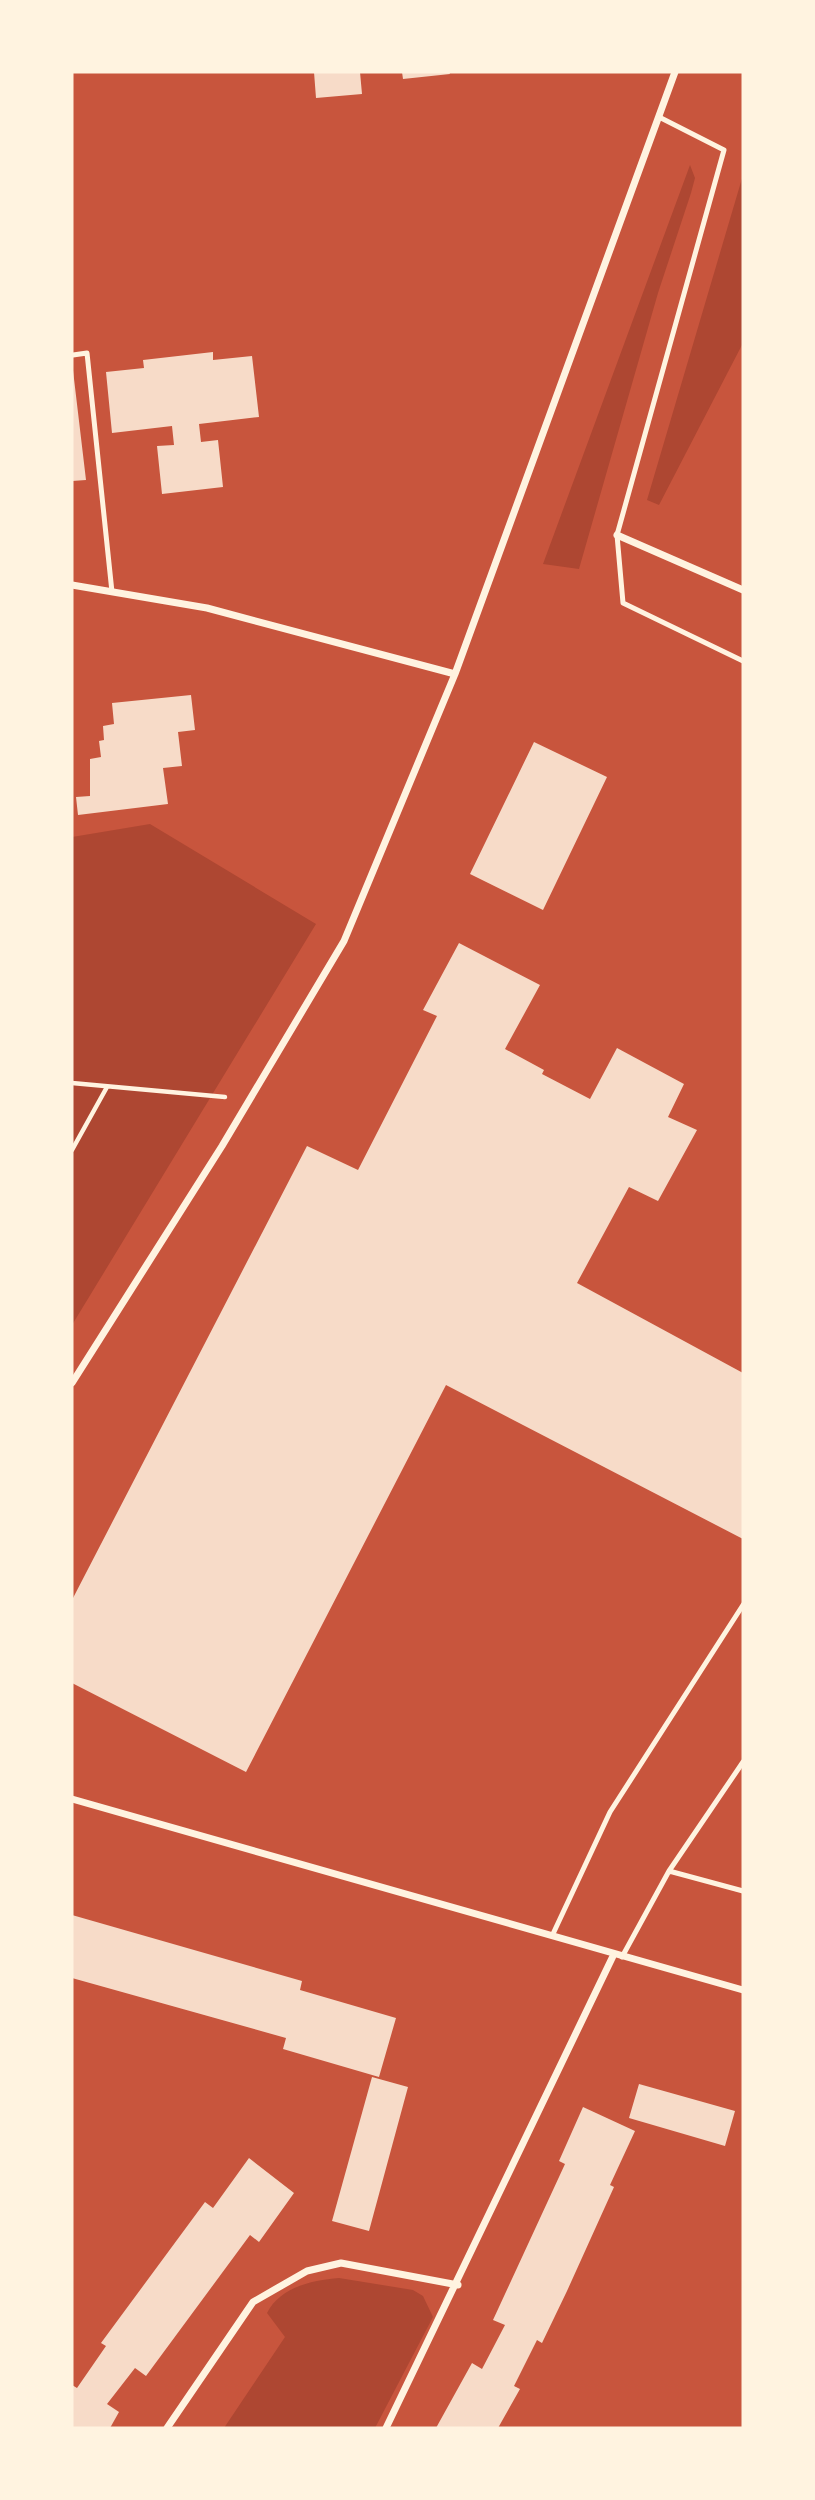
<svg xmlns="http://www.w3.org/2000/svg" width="815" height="2500" font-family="'DejaVu Sans',sans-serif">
	<rect width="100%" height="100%" fill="#c8553d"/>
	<!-- green -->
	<path fill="#ae4732" d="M690,165L695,178L691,193L658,293L579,569L543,564Z
		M743,175V343L659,505L647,500Z
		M150,824L316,924L72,1325V837Z
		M339,2278L413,2290L423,2296L433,2317L375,2428H224L285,2337L267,2313C280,2287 313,2280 339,2278Z"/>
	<!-- building -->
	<path fill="#f7dbc8" d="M314,72H360L362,94L316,98Z
		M402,72H449L450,74L403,79Z
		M213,352V360L252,356L259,417L199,424L201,442L218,440L223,487L162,494L157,446L174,445L172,426L112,433L106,372L144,368L143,360Z
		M72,362L86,480L72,481Z
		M191,695L195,730L178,732L182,766L163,768L168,804L78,815L76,797L90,796V759L101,757L99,741L104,740L103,726L114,724L112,703Z
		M534,742L607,777L543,910L470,874Z
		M459,943L540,985L505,1049L544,1070L542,1074L590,1099L617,1048L684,1084L668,1117L697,1130L658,1201L629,1187L577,1283L743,1373V1539L446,1385L246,1772L72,1683V1600L307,1146L358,1170L437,1016L423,1010Z
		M72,1915L302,1981L300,1990L396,2018L379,2077L283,2049L286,2038L72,1978Z
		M372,2077L408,2087L369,2231L332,2221Z
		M639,2084L735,2111L725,2146L629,2118Z
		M583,2107L635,2131L610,2185L614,2187L567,2291L542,2343L537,2340L514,2386L520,2389L498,2428H436L472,2363L482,2369L505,2325L493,2320L565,2164L559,2161Z
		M249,2158L294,2193L259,2242L250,2235L146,2376L135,2368L107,2404L119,2412L110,2428H72V2385L77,2388L106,2346L101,2343L205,2202L213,2208Z"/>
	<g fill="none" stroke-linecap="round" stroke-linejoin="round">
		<!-- path -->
		<path stroke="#fff3e0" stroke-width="4.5" d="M72,1083L225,1097
			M72,1150L107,1087"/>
		<!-- service -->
		<path stroke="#fff3e0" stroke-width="5" d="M659,117L724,150L617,535L623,603L743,661
			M73,355L87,353L112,592
			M669,1871L743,1891
			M552,1936L610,1812L743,1605
			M622,1957L669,1871L743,1762"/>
		<!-- minor -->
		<path stroke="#fff3e0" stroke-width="7" d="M617,535L743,590
			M72,585L207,608L455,674
			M72,1383L222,1146L344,941L455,674L675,72
			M72,1799L743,1990
			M167,2428L253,2302L307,2271L341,2263L458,2285
			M386,2428L614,1954"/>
	</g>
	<!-- border -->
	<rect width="815" height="2500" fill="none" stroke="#fff3e0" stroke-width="147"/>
</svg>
